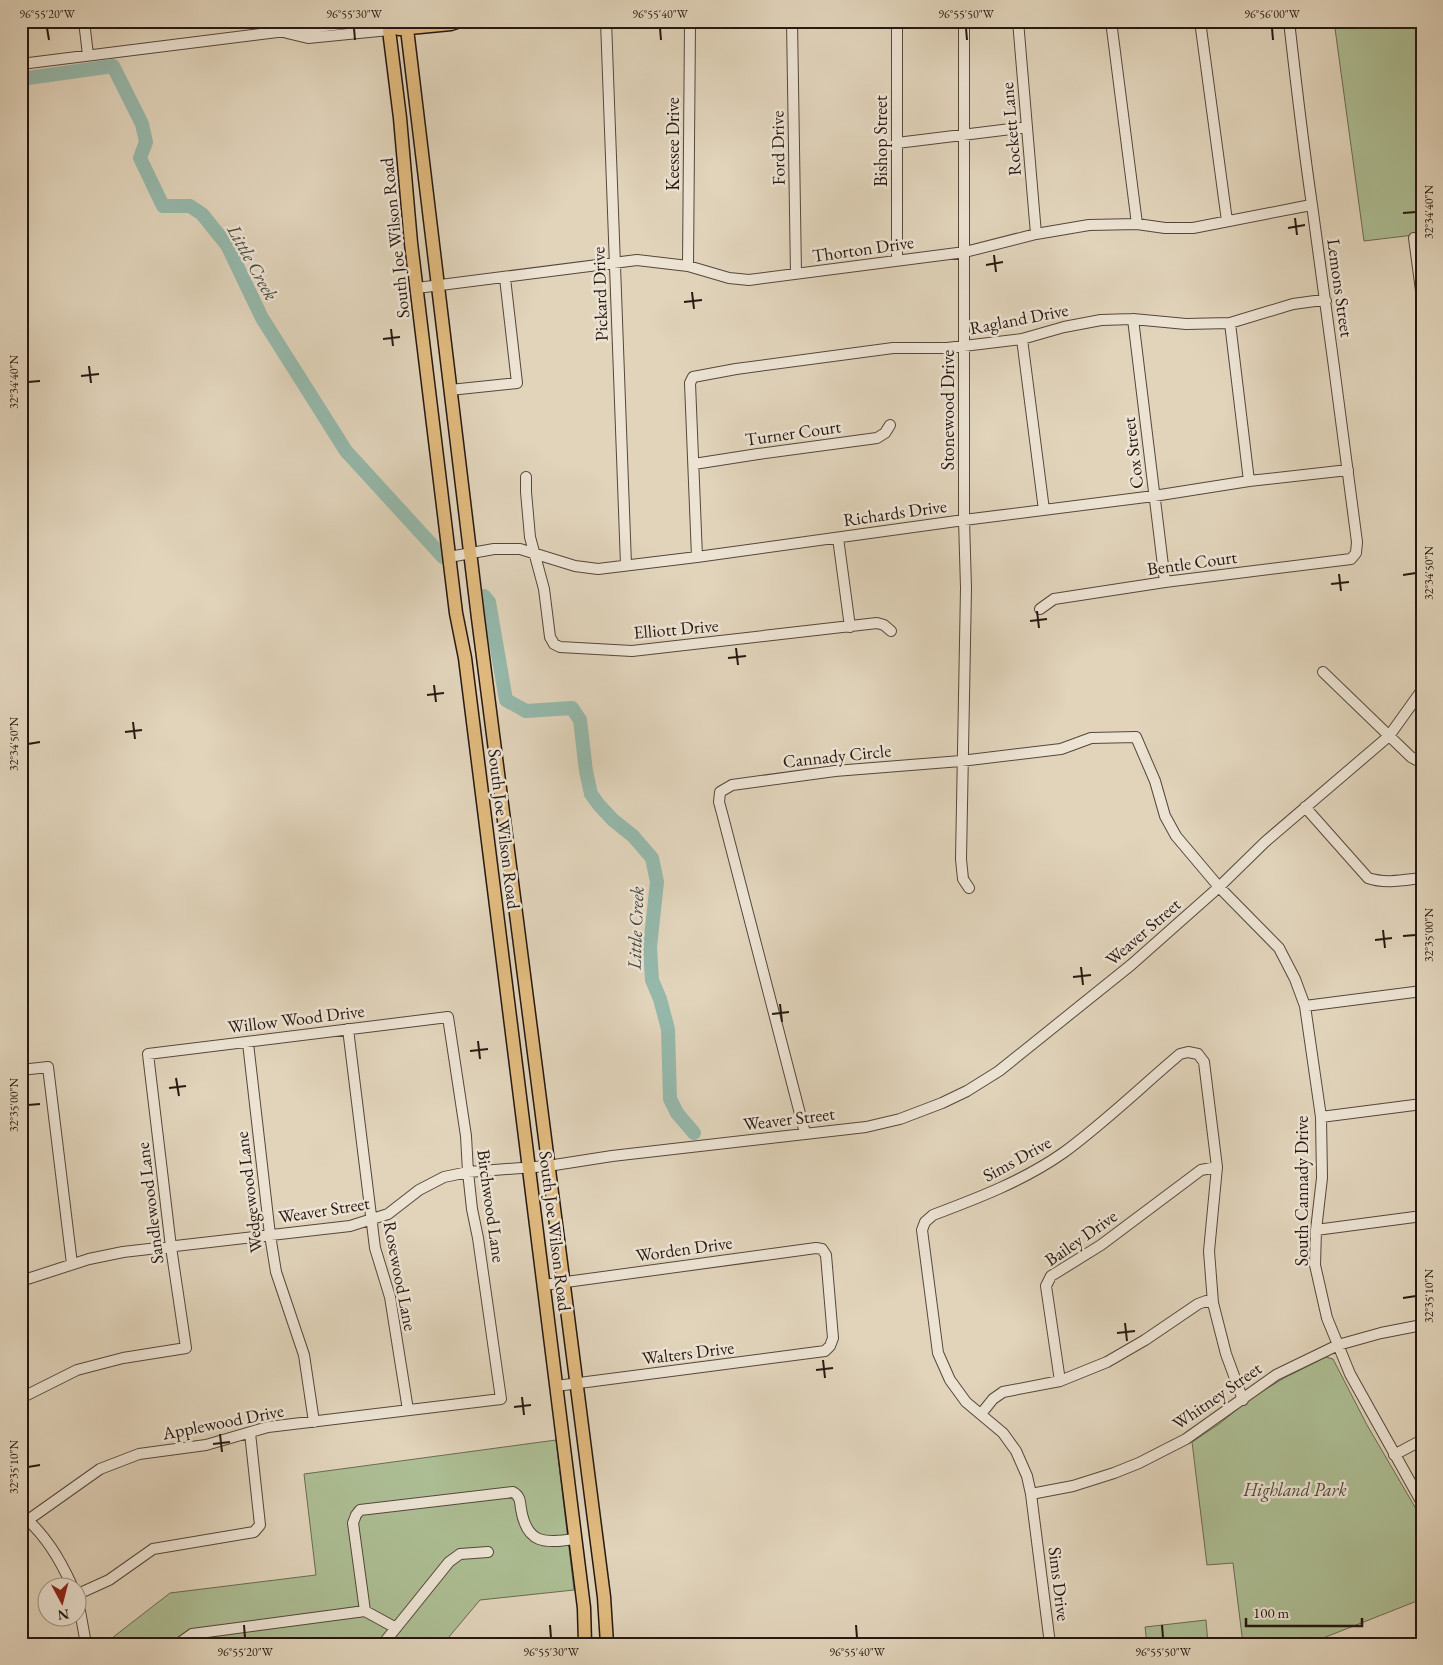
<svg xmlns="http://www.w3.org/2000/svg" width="1443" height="1665" font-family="'EB Garamond',serif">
	<rect width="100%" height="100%" fill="#e1d4bb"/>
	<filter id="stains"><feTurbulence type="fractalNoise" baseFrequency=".004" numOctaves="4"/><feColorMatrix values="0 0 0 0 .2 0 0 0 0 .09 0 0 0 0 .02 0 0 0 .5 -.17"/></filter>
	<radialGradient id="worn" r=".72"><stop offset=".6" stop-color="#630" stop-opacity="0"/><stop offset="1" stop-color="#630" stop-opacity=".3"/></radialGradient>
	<!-- green -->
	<path fill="#adbe94" stroke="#6a6b53" d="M1334,21H1422V234L1364,241Z
		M1326,1357L1333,1359L1367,1425L1422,1519V1599L1308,1644H1243L1233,1563L1207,1565L1192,1442L1219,1424L1250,1399L1284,1378Z
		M556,1440L574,1590L480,1600L443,1644H97L96,1640L112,1638L170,1593L316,1575L304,1474Z
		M1206,1620L1208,1644H1147L1145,1627Z"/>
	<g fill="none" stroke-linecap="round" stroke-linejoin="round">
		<!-- river -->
		<path stroke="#95b8ab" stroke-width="14" d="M21,79L113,66L142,124L146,142L140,158L163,206H190L202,214L227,245L262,318L346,451L443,557
			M484,596L489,602L506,700L526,711L572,708L580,720L586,771L591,794L599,805L613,820L633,836L652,858L657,882L650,947L652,980L660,999L668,1029L670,1099L677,1113L694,1133"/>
		<defs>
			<path id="minor" d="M84,21L88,55
				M606,21L626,565
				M792,21L796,274
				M964,21V520L966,588L961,859L963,879L969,888
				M1018,21L1036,234
				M1111,21L1137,224
				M1200,21L1227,221
				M287,33L308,38L389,30
				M21,64L365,21
				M897,143L1027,127
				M1414,238L1422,298
				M897,261V21
				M688,266L690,22L694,21
				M417,288L637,260L688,266L729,278L749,280L965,252L1036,234L1089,225L1137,224L1165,228H1193L1311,205
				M1133,319L1165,582
				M1230,323L1249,481
				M1022,339L1044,510
				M450,390L517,383L505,278
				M694,464L758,454L877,438L885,433L890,425
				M526,477V492L530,537L544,589L550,637L554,644L560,647L632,651L877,623L884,625L891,631
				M838,538L850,627
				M449,557L494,549H520L575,566L598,569L697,557L964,520L1154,496L1249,481L1348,470
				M697,557L690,383L693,377L736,369L893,348H947L1022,339L1064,327L1101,320L1133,319L1186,324L1230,323L1293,304L1315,301H1326
				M1040,609L1054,599L1165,582L1351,559L1356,553L1357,542C1343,430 1327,317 1312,205C1303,144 1296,83 1289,21
				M1323,672L1411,757L1422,763
				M1305,807L1368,878C1385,884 1404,880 1422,878
				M1305,1006L1422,991
				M348,1029L375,1248L390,1297L408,1410
				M248,1043L270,1235L276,1272L304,1355L314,1422
				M21,1070L48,1067L72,1264
				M1321,1117L1422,1104
				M805,1133L722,813L719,802L720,792L732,785L835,771L961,761L1061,749L1091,738L1136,737L1155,781L1165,816L1176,836L1219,887L1279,948L1295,979L1305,1006L1321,1117L1322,1178L1316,1230L1315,1265L1327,1318L1350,1374L1422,1503
				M1316,1230L1422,1216
				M21,1281L89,1259L123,1252L350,1226L388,1214L419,1190L444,1177L468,1172L548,1166L612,1156L866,1127L900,1119L942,1103L967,1091L999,1071L1131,965L1219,887L1265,842L1389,736L1422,690
				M544,1285L816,1248L822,1249L826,1255L833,1338L830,1346L825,1351L556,1386
				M1060,1381L1046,1286L1051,1276L1101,1245L1201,1170L1217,1167
				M21,1398L77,1370L123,1358L186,1348L171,1247L148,1054L448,1017L466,1136L468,1172L472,1209L478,1238L501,1399L268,1427L206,1445L139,1454L100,1469L28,1520
				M981,1414L993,1399L1003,1392L1060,1381L1107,1362L1145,1340L1198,1304L1206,1301L1213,1303
				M1394,1455L1422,1440
				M1031,1494L1073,1486L1114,1473L1139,1463L1186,1439L1276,1375L1338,1345L1381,1333L1422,1325
				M21,1514C45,1534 60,1559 73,1588
				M78,1594L109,1580L153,1549L254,1532L260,1525L250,1433
				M78,1600L86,1644
				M365,1611L396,1628
				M178,1644L192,1634L365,1611L353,1523L356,1515L360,1510L513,1492C520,1496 520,1501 521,1509C527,1545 545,1543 575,1539
				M383,1644L449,1562L460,1554L488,1552
				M1050,1644L1031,1494L1027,1476L1016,1451L1003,1433L966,1402L950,1380L938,1353L922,1230L925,1222L933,1215C978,1198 1023,1181 1063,1153C1104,1123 1141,1087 1180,1054L1188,1052L1198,1054L1204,1062L1217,1167L1209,1251L1213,1303L1226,1354L1243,1400"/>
			<path id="major" d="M396,21L389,30L400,118L411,243L456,613L465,658L584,1608L585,1644
				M401,21L407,29L478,618L604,1597L607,1644
				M399,29L451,24L460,21"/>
		</defs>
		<!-- minor casing -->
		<use href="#minor" stroke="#55473c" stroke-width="12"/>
		<!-- major casing -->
		<use href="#major" stroke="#261812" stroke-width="15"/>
		<!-- minor -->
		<use href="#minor" stroke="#ece3d3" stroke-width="10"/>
		<!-- major -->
		<use href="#major" stroke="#e0ba7e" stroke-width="12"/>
	</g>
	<!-- ticks -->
	<path fill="none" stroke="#261812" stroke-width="2" d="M47,28L49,40M354,28L355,40M660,28L661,40M966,28L967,40M1272,28L1273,40M1403,213L1416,212M1295,218L1297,235M1288,228L1305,225M994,255L996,272M986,265L1003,262M692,292L694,309M684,302L702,300M391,329L393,346M383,339L400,337M89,366L91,383M81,376L99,374M28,382L40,381M1339,574L1341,591M1403,575L1416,573M1331,584L1349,582M1037,611L1039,628M1030,621L1047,619M736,648L738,665M728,658L746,656M434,685L436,702M427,695L444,693M133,722L135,739M125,732L142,730M28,744L40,742M1383,930L1385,948M1403,936L1416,935M1375,940L1392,938M1081,967L1083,985M1073,977L1091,975M780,1004L782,1022M772,1014L789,1012M478,1041L480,1059M470,1051L488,1049M176,1078L179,1096M169,1088L186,1086M28,1105L40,1104M1403,1298L1416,1296M1125,1323L1127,1341M1117,1333L1135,1331M823,1360L825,1378M816,1370L833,1368M522,1397L524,1415M514,1407L531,1405M220,1434L222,1452M213,1444L230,1442M28,1467L40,1465M244,1625L245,1638M550,1625L551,1638M856,1625L857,1638M1162,1625L1163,1638"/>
	<g text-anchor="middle" stroke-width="5" stroke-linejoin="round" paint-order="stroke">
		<!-- street labels -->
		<g font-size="18" fill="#261812" stroke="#ece3d3">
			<text transform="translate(1011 129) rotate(-95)" y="6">Rockett Lane</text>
			<text transform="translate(881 141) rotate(-90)" y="6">Bishop Street</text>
			<text transform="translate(673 144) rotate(-90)" y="6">Keessee Drive</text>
			<text transform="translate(778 148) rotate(-91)" y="6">Ford Drive</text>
			<text transform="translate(395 238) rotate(-96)" y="6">South Joe Wilson Road</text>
			<text transform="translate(863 249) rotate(-8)" y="6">Thorton Drive</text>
			<text transform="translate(1340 288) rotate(82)" y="6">Lemons Street</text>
			<text transform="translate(600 294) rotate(-92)" y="6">Pickard Drive</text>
			<text transform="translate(1019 319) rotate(-11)" y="6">Ragland Drive</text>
			<text transform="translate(948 410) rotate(-90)" y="6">Stonewood Drive</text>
			<text transform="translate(793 433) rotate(-8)" y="6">Turner Court</text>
			<text transform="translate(1133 453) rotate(-97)" y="6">Cox Street</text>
			<text transform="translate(895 513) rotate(-8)" y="6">Richards Drive</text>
			<text transform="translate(1192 563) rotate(-8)" y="6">Bentle Court</text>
			<text transform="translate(676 629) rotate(-5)" y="6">Elliott Drive</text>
			<text transform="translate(837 756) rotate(-6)" y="6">Cannady Circle</text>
			<text transform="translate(504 829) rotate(83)" y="6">South Joe Wilson Road</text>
			<text transform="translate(1143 932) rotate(-41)" y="6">Weaver Street</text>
			<text transform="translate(296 1019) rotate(-7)" y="6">Willow Wood Drive</text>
			<text transform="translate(789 1119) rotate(-7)" y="6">Weaver Street</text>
			<text transform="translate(1017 1159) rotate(-29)" y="6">Sims Drive</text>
			<text transform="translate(1302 1191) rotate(-90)" y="6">South Cannady Drive</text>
			<text transform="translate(249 1192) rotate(-97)" y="6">Wedgewood Lane</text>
			<text transform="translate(150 1203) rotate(-97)" y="6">Sandlewood Lane</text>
			<text transform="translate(491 1206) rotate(82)" y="6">Birchwood Lane</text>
			<text transform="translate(324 1210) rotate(-9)" y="6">Weaver Street</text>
			<text transform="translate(555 1231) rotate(83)" y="6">South Joe Wilson Road</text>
			<text transform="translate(1081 1238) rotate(-35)" y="6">Bailey Drive</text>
			<text transform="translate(684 1249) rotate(-8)" y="6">Worden Drive</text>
			<text transform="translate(400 1276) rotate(79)" y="6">Rosewood Lane</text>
			<text transform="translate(688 1353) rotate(-7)" y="6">Walters Drive</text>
			<text transform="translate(1217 1396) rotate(-35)" y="6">Whitney Street</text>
			<text transform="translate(223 1422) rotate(-11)" y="6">Applewood Drive</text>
			<text transform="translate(1059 1584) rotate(83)" y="6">Sims Drive</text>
		</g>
		<!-- park labels -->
		<g font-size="18" font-style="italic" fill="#4e4a39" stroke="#ece3d3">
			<text x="1295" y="1496">Highland Park</text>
		</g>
		<!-- water labels -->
		<g font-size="19" font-style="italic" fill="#474840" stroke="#ece3d3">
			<text transform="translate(253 262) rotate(61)" y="7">Little Creek</text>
			<text transform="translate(635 928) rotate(-88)" y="7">Little Creek</text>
		</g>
	</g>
	<!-- margin -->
	<rect width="1443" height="1665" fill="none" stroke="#e1d4bb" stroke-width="55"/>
	<!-- north arrow -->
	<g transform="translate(62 1602) rotate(173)"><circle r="24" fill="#ece3d3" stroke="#9d9286"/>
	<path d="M0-4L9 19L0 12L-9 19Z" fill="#8f2418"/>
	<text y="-8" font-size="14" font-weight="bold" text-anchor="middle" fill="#261812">N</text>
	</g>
	<!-- scale -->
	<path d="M1246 1618v8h116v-8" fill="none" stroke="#261812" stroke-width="2.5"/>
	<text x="1253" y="1618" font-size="15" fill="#261812" stroke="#ece3d3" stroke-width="4" paint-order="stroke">100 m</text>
	<rect x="28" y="28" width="1388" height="1610" fill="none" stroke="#261812" stroke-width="2"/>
	<g font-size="12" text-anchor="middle" fill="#261812">
		<text x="47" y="18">96°55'20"W</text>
		<text x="354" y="18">96°55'30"W</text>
		<text x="660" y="18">96°55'40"W</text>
		<text x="966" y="18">96°55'50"W</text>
		<text x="1272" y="18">96°56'00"W</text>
		<text transform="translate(1429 212) rotate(-90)" y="4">32°34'40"N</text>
		<text transform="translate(14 382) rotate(-90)" y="4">32°34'40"N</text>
		<text transform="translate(1429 573) rotate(-90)" y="4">32°34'50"N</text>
		<text transform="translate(14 744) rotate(-90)" y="4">32°34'50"N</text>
		<text transform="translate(1429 935) rotate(-90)" y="4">32°35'00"N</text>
		<text transform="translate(14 1105) rotate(-90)" y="4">32°35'00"N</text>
		<text transform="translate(1429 1296) rotate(-90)" y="4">32°35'10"N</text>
		<text transform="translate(14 1467) rotate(-90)" y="4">32°35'10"N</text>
		<text x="245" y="1656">96°55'20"W</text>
		<text x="551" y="1656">96°55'30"W</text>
		<text x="857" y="1656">96°55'40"W</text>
		<text x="1163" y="1656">96°55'50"W</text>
	</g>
	<rect width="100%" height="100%" filter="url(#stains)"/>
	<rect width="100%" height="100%" fill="url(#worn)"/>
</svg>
